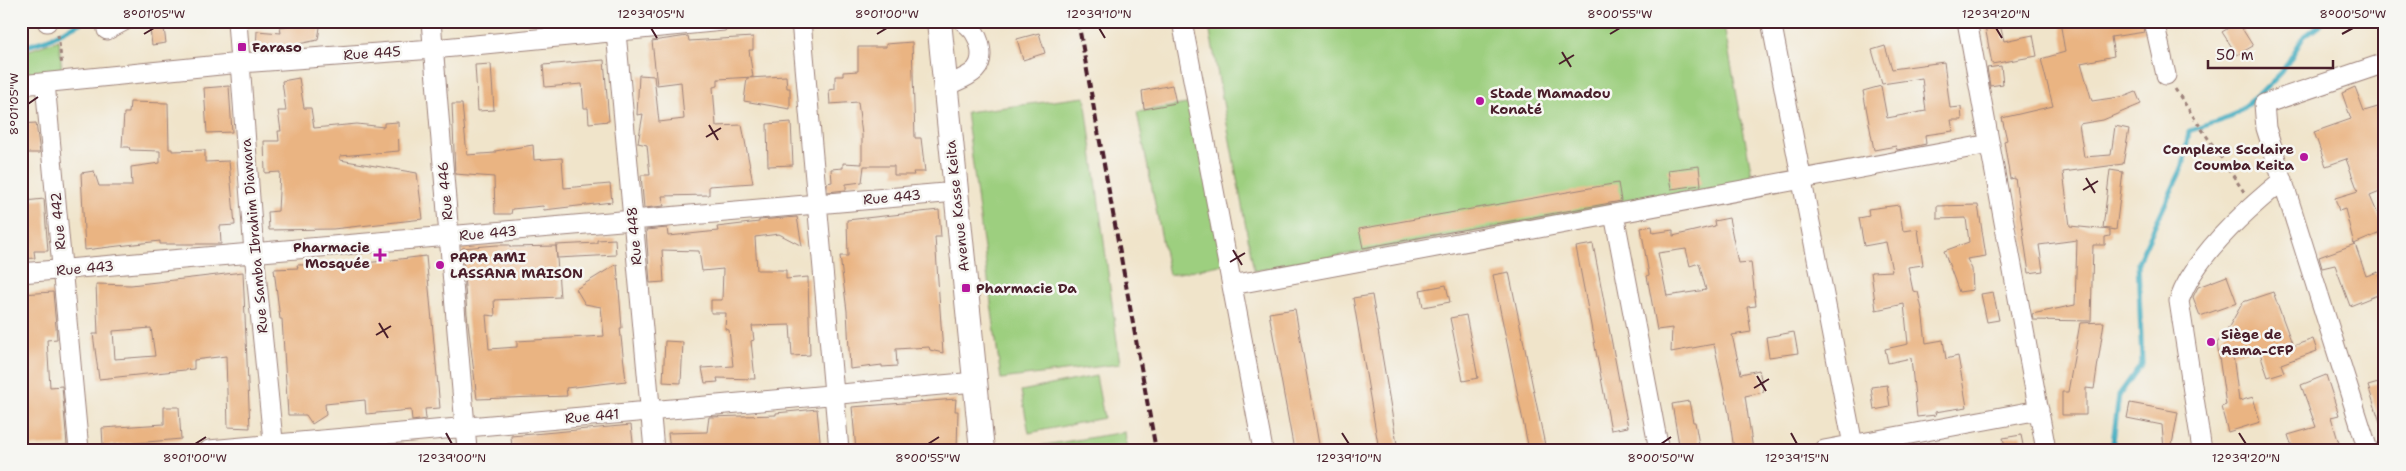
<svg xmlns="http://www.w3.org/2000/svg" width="2406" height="471" font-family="'Shantell Sans',sans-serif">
	<rect width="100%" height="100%" fill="#f6f6f2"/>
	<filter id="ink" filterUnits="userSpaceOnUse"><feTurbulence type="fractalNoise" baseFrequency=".02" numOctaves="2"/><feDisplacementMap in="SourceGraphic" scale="10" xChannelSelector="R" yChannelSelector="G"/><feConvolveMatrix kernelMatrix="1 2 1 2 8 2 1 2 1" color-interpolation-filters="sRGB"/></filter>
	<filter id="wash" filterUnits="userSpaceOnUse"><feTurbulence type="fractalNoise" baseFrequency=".0096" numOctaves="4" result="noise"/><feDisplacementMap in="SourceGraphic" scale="20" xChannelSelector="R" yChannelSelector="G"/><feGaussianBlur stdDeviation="1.12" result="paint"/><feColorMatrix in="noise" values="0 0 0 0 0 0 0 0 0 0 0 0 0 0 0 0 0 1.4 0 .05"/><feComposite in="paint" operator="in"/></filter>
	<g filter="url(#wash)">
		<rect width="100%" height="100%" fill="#f0e4ca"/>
		<!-- green -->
		<path fill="#9dcf7f" stroke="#747755" d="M1208,21H1723L1753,181L1254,271Z
			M59,40L62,72L21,77V53Z
			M1085,97L1120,364L1001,379L966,112Z
			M1193,103L1225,264L1169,275L1137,112Z
			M1096,376L1104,418L1029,433L1021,391Z
			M1125,432L1127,450H1014Z"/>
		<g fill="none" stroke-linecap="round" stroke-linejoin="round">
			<!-- stream -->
			<path stroke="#3eaabe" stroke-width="5" d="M21,48L46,40L84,21
				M2112,450L2119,395L2142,363L2138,262L2183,166L2189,131L2231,117L2259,95L2282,72L2304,36L2324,21"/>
		</g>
		<g id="blocks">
			<!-- building -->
			<path fill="#eab482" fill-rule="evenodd" d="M149,21H163L166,43L152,45Z
				M312,21H321L318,40L274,49H256L257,31L281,33L280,27Z
				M1984,21H1999L2004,41L2033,35L2037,56L1992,64Z
				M2060,21H2143L2145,32L2111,37L2114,56L2081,63L2092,101L2126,96L2136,92L2141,104L2103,120L2079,124L2084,157L2111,155L2115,126L2129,129L2123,164L2063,172L2070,226L2110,230V236L2105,237V245H2093L2091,321L2033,320L2032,314L2075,305L2077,240L2039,245L2043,271L2029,273L2015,178L2010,179L2004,141L2007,140L2002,118L2053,106L2041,59L2065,52Z
				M2238,22L2253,46L2237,55L2222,32Z
				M1039,33L1045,53L1023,60L1017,39Z
				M688,36L689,41L753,37V50H749L753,77L718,79V86L713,87L716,126L742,125L753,183L709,186V195L662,196L664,206L644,208L641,175H650L647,145L638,143L643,114L637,115L639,75L654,76L659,122L684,119L681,82L657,85L652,41Z
				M912,42L915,138H921L925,172H913L914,175H894V166H864L862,182L846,184V190L827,192V183L832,182L831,169L843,168V163L862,164V135L858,102L830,104L829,90L835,89V76H843V72L858,71V47H886V44Z
				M1885,46L1892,69L1944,62L1950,108L1961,107L1962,120H1951L1953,131L1925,135L1926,144L1897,150L1896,146L1874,150L1863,91L1881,86L1887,118L1926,111L1922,78L1882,84L1872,50Z
				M604,60L609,121L589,123L588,108H584L582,84L545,87L543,65Z
				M491,64L494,110L478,111L475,65Z
				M2001,66L2003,84L1990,86L1987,68Z
				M786,76L787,88H790V109L744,101L747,78Z
				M299,78L304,108H311L314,128L357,124L384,127V123L398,122L399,151L340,156V160L417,173L423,219L333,229L269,230L268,212L278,211L280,172L265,173L264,141H279L278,131H281L278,111H286L282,81Z
				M1172,85L1176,103L1144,109L1142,91Z
				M229,86L232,132L207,133L204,88Z
				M2355,87L2364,111L2385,105V151L2379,153L2385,170V190L2370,196L2385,231L2354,244L2345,209L2339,211L2335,198L2358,191L2346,159L2326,166L2314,132L2351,119L2342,93Z
				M130,102L168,103L169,149H172V151L205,150V162L229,161L235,225L220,226L221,244H160V241L85,250L81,173L94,171L99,186H132L131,167L160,163V151L130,150L129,147H122L124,113H129Z
				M452,104H462L467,155L495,153V151L533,145L534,160L562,158L564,188L610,184L612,202L544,210L543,206L512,209L511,214H495L494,177L455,174Z
				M791,122L793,165L768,166L767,124Z
				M36,123L40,153H21V124Z
				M1699,166L1701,185L1671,189L1668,170Z
				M2110,170L2123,172L2116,230L2103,228Z
				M1618,183L1621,201L1363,248L1359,229Z
				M44,199L48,251H34L35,258L21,259V207H26L25,201Z
				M1899,205L1903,231L1918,229L1923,265L1908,267L1913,291L1918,292L1922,309L1926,343L1943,340L1946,359L1958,356L1967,407L1935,412L1936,415L1917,417L1911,358L1888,363L1885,349L1908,344L1904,304L1876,310L1871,272L1892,271L1886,242L1864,246L1859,218L1869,216L1868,209Z
				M1978,205L1986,256L1967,259L1972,269L1973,290L1959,292L1944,251L1969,242L1966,218L1937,219V206Z
				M939,210L941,237H935L943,353L930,350L929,347L896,349L897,366L882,367V365L850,369L847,311L840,256H848L847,220Z
				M797,217L802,246L779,234L755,237L757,270H786V279L808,277L810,355L792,356L790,325L752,326L754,340L751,341L755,379L717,378L718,382L705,383L702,368L733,366L729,330L725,329L726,313H711V300H722L723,269L702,271L699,251L662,250L664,282L650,283L646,230L667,228L668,236L689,234L718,231L717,227L759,222V220Z
				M1729,218L1738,263L1751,262L1756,306L1747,307L1751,332L1732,335L1741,374L1759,370L1764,392L1745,396L1753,450H1734L1729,414L1714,344L1671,352L1672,328L1657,330L1647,276L1649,275L1641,228L1652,226L1653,233L1673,230V236L1715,226L1714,221ZM1686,249L1690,266L1699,263L1706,290L1667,296L1658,253Z
				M615,239L616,255L557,258L556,245L597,243V240Z
				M1593,244L1628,427L1611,430L1576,247Z
				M2355,244L2366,276L2378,272L2385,292L2350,306L2335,265L2322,268L2319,257Z
				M497,245H510V247L556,246L560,297L494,300L495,316L486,315L489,349L517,347V341L604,336L601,307L585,304L576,289L617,264L622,328H620L626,381L566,388L567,396L477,399L467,314L462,248Z
				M426,256L440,408L425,409L426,419L412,421L411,410L366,414L365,400L325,404L326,415L312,424L306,415H288L282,319H280L274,269L298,268L297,265L357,264Z
				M243,272L250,428L228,427L226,356L194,360V369L99,379L93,334H98L96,284L131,285ZM151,328L155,356L115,359L113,331Z
				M1509,272L1546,450H1529L1493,275Z
				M2227,276L2237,303L2200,316L2193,297L2198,287Z
				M1446,285L1450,302L1423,307L1420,290Z
				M53,292L57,339L47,340L50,387L62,386L67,445L22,446L21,294Z
				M1993,292L1999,320L1987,322L1981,294Z
				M2273,292L2293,346L2313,339L2317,351L2281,364L2284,372L2268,377L2258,347L2233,355L2239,401L2253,397L2260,422L2228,432L2221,407L2226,405L2217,343L2226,332L2243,302Z
				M1372,295L1398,450H1379L1353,298Z
				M1295,309L1320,450H1294L1269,313Z
				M1466,315L1478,378L1463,381L1450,318Z
				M2104,322L2094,389L2086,388V415H2062V392H2068L2080,323Z
				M1794,332L1798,353L1769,357L1766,337Z
				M665,341L683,342L681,383L663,382Z
				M2326,375L2339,415L2331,417L2341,450H2293L2288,435L2316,427L2301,385Z
				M2385,381V428H2382L2368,386Z
				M1887,385L1890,407L1874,410L1871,387Z
				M956,399L955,411H958L957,450H856L852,407Z
				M1689,401L1693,422H1695L1700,450H1680L1672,404Z
				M2130,403L2178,412L2171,450H2164L2162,425L2127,418Z
				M164,407H179L181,439L103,446L102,428L164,424Z
				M817,409L821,450H670L668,433L707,432L709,417L776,415V413Z
				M631,425L634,450H512L511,436Z
				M2021,435L2024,450H2006L2003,438Z"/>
		</g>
	</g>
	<g filter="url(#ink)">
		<use href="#blocks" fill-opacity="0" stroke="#9d827a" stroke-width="1"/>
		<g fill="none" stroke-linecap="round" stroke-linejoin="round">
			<defs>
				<path id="minor" d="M47,21V22
					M237,21L254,253L274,450
					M431,21L467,450
					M615,21L654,450
					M801,21L839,450
					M1182,21L1263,450
					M1771,21L1854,450
					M1967,21L2046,450
					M2154,21L2166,75
					M107,30L124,21
					M45,83L79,450
					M21,85L240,63L433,49L723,21
					M946,86C965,77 986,73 980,46C977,34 973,29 963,21
					M1614,214L1659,450
					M21,273L956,192
					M1232,285L1990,144
					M209,450L975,382
					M1824,450L2039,410
					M2202,450L2179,301C2194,257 2247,209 2283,180
					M2368,450L2266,128L2264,104L2385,63"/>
				<path id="major" d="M939,21L982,450"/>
			</defs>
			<!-- minor casing -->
			<use href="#minor" stroke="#9d827a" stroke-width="21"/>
			<!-- major casing -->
			<use href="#major" stroke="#9d827a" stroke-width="26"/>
			<!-- path -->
			<path stroke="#9d827a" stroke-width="3" stroke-dasharray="4 4" stroke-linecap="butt" d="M58,35L62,66
				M2175,89L2244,192"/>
			<!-- minor -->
			<use href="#minor" stroke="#fff" stroke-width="19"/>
			<!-- major -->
			<use href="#major" stroke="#fff" stroke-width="24"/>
			<!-- rail -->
			<path stroke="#4a1f2b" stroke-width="4" stroke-dasharray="8 4" stroke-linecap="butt" d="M1078,21L1156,450"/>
		</g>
	</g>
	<!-- ticks -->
	<path fill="none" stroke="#4a1f2b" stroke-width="2" d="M651,28L657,38M1099,28L1105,38M1996,28L2002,38M144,34L154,28M877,34L887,28M1610,34L1620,28M2342,34L2353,28M1562,52L1571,67M1559,64L1574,55M28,104L38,97M709,125L718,140M706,137L721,128M2086,178L2095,193M2083,190L2098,181M1233,250L1242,265M1230,262L1245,253M379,323L388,338M376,335L391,326M1757,376L1766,391M1754,388L1769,379M446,433L452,444M1342,433L1349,444M1791,433L1797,444M2239,433L2246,444M195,444L206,437M928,444L939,437M1661,444L1671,437"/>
	<!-- markers -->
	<g fill="#b5179e" stroke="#f6f6f2" stroke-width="2">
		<rect x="237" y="42" width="10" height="10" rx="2.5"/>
		<circle cx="1480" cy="101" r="5"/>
		<circle cx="2304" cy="157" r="5"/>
		<path d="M377.5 247.5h5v5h5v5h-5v5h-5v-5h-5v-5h5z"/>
		<circle cx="440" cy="265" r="5"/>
		<rect x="961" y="283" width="10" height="10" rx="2.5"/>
		<circle cx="2211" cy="342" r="5"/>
	</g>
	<g text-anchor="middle" stroke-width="5" stroke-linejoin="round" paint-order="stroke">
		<!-- poi labels -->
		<g font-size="14" font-weight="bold" fill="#4a1f2b" stroke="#f6f6f2" text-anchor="start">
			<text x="252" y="52">Faraso</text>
			<text x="1490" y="98">Stade Mamadou<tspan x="1490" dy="16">Konaté</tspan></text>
			<text x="2294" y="154" text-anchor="end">Complexe Scolaire<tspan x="2294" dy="16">Coumba Keita</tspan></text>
			<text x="370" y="252" text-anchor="end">Pharmacie<tspan x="370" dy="16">Mosquée</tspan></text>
			<text x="450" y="262">PAPA AMI<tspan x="450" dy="16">LASSANA MAISON</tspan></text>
			<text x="976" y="293">Pharmacie Da</text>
			<text x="2221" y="339">Siège de<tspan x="2221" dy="16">Asma-CFP</tspan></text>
		</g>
		<!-- street labels -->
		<g font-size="14" fill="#4a1f2b" stroke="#f6f6f2">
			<text transform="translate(372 53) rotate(-4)" y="5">Rue 445</text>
			<text transform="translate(445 191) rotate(-95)" y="5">Rue 446</text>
			<text transform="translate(892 197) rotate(-5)" y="5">Rue 443</text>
			<text transform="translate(957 206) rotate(-96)" y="5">Avenue Kasse Keita</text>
			<text transform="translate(58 221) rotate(-95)" y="5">Rue 442</text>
			<text transform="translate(488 233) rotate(-5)" y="5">Rue 443</text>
			<text transform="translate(254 236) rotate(-95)" y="5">Rue Samba Ibrahim Diawara</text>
			<text transform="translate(634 236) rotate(-95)" y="5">Rue 448</text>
			<text transform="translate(85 268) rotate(-5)" y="5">Rue 443</text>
			<text transform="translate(592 416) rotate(-5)" y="5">Rue 441</text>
		</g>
	</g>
	<!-- margin -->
	<rect width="2406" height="471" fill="none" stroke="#f6f6f2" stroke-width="55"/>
	<!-- scale -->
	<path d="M2208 60v8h125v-8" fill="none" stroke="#4a1f2b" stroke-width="2.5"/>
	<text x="2216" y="60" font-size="15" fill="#4a1f2b" stroke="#f6f6f2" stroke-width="4" paint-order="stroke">50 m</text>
	<rect x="28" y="28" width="2350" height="416" fill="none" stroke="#4a1f2b" stroke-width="2"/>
	<g font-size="12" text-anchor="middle" fill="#4a1f2b">
		<text x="154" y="18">8°01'05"W</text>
		<text x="651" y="18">12°39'05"N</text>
		<text x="887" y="18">8°01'00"W</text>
		<text x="1099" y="18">12°39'10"N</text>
		<text x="1620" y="18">8°00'55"W</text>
		<text x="1996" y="18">12°39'20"N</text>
		<text x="2353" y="18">8°00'50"W</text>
		<text transform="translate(14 104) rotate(-90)" y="4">8°01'05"W</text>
		<text x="195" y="462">8°01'00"W</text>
		<text x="452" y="462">12°39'00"N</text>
		<text x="928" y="462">8°00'55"W</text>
		<text x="1349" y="462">12°39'10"N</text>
		<text x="1661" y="462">8°00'50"W</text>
		<text x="1797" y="462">12°39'15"N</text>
		<text x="2246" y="462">12°39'20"N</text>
	</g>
</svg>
